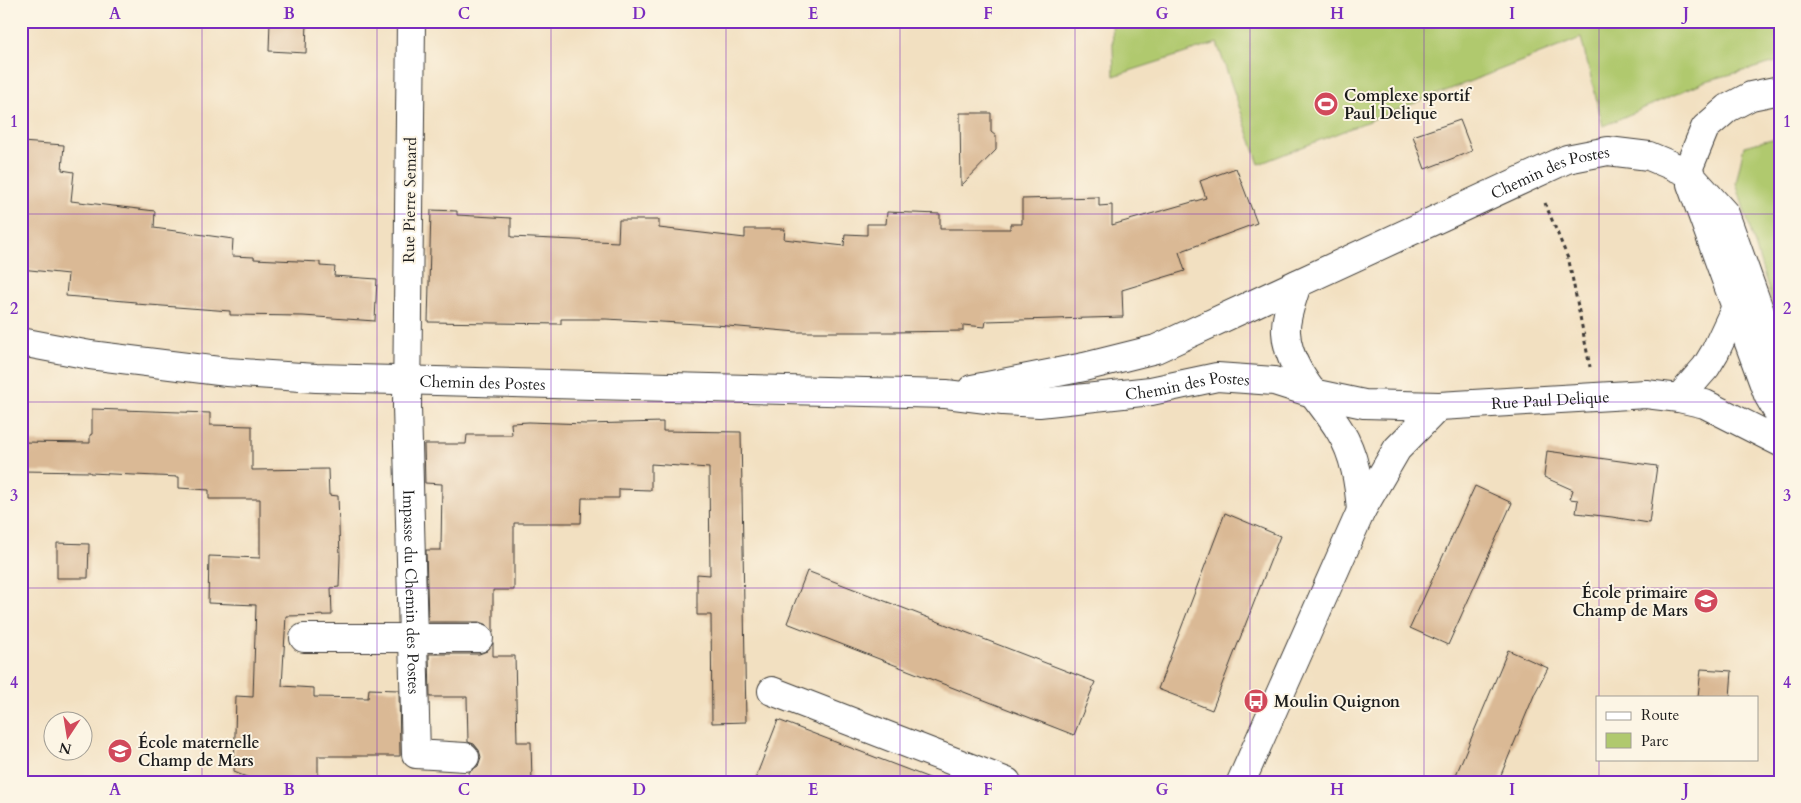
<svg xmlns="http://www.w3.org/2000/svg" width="1801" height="803" font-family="Cardo,serif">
	<rect width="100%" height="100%" fill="#fcf5e5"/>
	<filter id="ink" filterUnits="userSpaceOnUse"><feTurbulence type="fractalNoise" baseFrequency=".02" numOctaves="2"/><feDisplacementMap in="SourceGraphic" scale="10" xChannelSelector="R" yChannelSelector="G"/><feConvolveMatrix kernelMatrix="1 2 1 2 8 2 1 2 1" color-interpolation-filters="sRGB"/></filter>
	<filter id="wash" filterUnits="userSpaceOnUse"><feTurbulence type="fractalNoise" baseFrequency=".0096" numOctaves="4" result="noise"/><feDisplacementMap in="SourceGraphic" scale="20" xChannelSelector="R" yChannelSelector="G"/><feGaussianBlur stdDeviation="1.12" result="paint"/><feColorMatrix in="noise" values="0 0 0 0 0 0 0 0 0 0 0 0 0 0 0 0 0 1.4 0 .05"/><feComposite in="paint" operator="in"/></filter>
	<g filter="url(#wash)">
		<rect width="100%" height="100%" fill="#f2e0c1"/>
		<!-- green -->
		<path fill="#b0c96e" stroke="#667245" d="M1112,21H1780V61L1706,81L1603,126L1581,38L1259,164L1217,43L1114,76Z
			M1780,137V327L1736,183L1744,146Z"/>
		<g id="blocks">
			<!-- building -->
			<path fill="#dab995" d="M270,21H307L306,53L269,51Z
				M960,113H991V132L996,136V150L961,186Z
				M1460,120L1472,151L1425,169L1413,136Z
				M21,142L64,145L62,170L74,172L71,201L155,211L154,228L233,239L232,256L254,257V259L320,262V266L335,267L334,276L377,279L375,321L303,316L230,315V311L136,304V302L66,296L68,274L21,269Z
				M1236,168L1257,223L1179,252L1185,271L1122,290L1123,317L986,321L985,327L963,325V331L893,332H797L716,325L606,319H561V324L428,322L431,210L457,211V215L511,218V237L618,242L619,220H659V228L745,238V229H785L784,239L844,246L845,234L867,235V224H886L887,212L940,214V229H1010V224H1022V199L1099,197V206L1112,205V225L1206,198L1200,181Z
				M92,409L210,413V425L252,426V470L328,469L329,495L338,496L340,557L339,587L331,588L332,615L286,616L282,686L314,688V697L368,698L369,689L399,690L400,756H318V782H259L234,772L236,696L253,697L256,605L208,603L209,556L260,558V499H209V490L179,488V477L90,473V472L21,471V442L90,443V435L92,434Z
				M529,422L586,424L663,422V431L741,432L746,722L712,723L711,615H697V574L710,575L709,468L651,464V490L619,489V498H582L581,523H514V590H493V633L487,625L479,622H428L426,550H441L442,484L425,483L424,444H466L467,435H512L511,423Z
				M1547,451L1657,466L1649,523L1612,517L1576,513L1578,500L1570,499L1573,490L1544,477Z
				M1475,486L1512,503L1448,645L1410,628Z
				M1225,513L1280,536L1212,710L1158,689Z
				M57,543L89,544L88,578H57Z
				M807,571L1095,682L1074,735L787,623Z
				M493,643V656H515L517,742H531L532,782H470L469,772L478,766L481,757L479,750L474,744L468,742L467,697H430L429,654H479L487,651Z
				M1508,650L1548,668L1535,693L1498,782H1453Z
				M1701,669L1732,671L1730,697H1698Z
				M778,720L932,779V782H754Z"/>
		</g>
	</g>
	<g filter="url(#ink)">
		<use href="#blocks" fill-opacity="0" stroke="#3c3935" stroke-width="1"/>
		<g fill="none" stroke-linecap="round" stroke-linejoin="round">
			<defs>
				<g id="minor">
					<path id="s1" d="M411,21L407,406L416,754L465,757"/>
					<path d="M1687,172L1705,128L1728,108L1751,96L1780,90"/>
					<path d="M1691,184L1768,395L1780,416"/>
					<path d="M1297,284C1293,299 1285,316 1286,332C1288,371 1321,399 1340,431C1355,455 1359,484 1361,511"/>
					<path id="s2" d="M21,342L90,355L227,372L316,378L946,394L1003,401L1039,403L1151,391L1217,377L1274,381L1312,393L1364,404L1439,406L1646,394L1679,398L1705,404L1780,442"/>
					<path id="s3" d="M972,389L1084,367L1156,349L1567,159L1608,151L1649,156L1687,172L1725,214L1780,368"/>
					<path d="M1679,398L1706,367L1715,352L1736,307"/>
					<path d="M304,638H479"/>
					<path d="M772,691L1007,782"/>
					<path d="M1241,782L1361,511L1397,449L1439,406"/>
				</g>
			</defs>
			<!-- minor casing -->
			<use href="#minor" stroke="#3c3935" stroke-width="30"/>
			<!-- path -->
			<path stroke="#3c3935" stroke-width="3" stroke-dasharray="4 4" stroke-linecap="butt" d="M1545,203L1569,261L1590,367"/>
			<!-- minor -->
			<use href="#minor" stroke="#fff" stroke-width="28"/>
		</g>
	</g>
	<!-- grid -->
	<path fill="none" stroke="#7b2cbf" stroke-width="1" stroke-opacity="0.55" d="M202,21V782M377,21V782M551,21V782M726,21V782M900,21V782M1075,21V782M1250,21V782M1424,21V782M1599,21V697M21,214H1780M21,402H1780M21,588H1780M1599,759V782"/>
	<!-- icons -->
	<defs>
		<symbol id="stadium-disc" viewBox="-11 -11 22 22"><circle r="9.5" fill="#d1495b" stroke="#fcf5e5"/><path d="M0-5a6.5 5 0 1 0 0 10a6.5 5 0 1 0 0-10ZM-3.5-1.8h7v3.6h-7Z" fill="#fff"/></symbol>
		<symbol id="school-disc" viewBox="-11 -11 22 22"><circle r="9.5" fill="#d1495b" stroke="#fcf5e5"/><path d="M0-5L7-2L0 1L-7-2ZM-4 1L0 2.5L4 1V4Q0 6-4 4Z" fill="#fff"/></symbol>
		<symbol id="bus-disc" viewBox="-11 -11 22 22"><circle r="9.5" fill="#d1495b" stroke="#fcf5e5"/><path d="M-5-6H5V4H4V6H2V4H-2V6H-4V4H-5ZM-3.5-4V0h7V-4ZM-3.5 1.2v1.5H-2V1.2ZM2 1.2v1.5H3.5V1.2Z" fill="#fff"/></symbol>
	</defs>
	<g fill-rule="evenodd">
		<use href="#stadium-disc" x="1312" y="90" width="28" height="28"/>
		<use href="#school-disc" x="1692" y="587" width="28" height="28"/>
		<use href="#bus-disc" x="1242" y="687" width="28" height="28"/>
		<use href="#school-disc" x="106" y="737" width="28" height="28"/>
	</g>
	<g text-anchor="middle" stroke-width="4" stroke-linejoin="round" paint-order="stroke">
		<!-- poi labels -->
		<g font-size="16" font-weight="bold" fill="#1c1c1c" stroke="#fcf5e5" text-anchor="start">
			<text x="1344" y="101">Complexe sportif<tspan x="1344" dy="18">Paul Delique</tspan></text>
			<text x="1688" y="598" text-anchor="end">École primaire<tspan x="1688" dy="18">Champ de Mars</tspan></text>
			<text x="1274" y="707">Moulin Quignon</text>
			<text x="138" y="748">École maternelle<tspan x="138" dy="18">Champ de Mars</tspan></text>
		</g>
		<!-- street labels -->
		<g font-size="16" fill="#1c1c1c" stroke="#fcf5e5">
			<text dy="6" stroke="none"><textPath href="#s3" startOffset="621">Chemin des Postes</textPath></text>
			<text transform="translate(409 200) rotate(-89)" y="6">Rue Pierre Semard</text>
			<text dy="6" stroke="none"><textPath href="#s2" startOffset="464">Chemin des Postes</textPath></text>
			<text dy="6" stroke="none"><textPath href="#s2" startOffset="1171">Chemin des Postes</textPath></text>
			<text dy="6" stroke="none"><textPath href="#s2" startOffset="1538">Rue Paul Delique</textPath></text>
			<text dy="6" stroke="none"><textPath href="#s1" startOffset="571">Impasse du Chemin des Postes</textPath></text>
		</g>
	</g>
	<!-- margin -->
	<rect width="1801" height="803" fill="none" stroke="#fcf5e5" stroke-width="55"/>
	<!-- legend -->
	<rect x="1596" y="696" width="162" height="65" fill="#fcf5e5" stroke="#a29e95"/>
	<rect x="1606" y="712" width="25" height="8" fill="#ffffff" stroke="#a29e95"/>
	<text x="1641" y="720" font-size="15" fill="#1c1c1c">Route</text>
	<rect x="1606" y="733" width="25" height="15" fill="#b0c96e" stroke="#a29e95"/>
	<text x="1641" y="746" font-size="15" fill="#1c1c1c">Parc</text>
	<!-- north arrow -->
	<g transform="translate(68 736) rotate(192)"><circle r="24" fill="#fcf5e5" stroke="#a29e95"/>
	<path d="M0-4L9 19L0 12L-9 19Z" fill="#d1495b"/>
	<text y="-8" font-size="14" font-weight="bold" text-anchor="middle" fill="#1c1c1c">N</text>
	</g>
	<rect x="28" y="28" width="1746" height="748" fill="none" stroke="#7b2cbf" stroke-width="2"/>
	<g font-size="16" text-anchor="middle" font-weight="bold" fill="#7b2cbf">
		<text x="115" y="19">A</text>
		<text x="289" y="19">B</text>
		<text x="464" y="19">C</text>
		<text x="639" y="19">D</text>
		<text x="813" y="19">E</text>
		<text x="988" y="19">F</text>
		<text x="1162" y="19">G</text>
		<text x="1337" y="19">H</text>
		<text x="1512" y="19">I</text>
		<text x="1686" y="19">J</text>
		<text x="14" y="127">1</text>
		<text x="1787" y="127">1</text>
		<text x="14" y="314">2</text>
		<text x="1787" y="314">2</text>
		<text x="14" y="501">3</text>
		<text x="1787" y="501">3</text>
		<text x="14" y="688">4</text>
		<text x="1787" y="688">4</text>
		<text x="115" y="795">A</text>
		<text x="289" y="795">B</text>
		<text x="464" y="795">C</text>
		<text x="639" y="795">D</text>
		<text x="813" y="795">E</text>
		<text x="988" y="795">F</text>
		<text x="1162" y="795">G</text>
		<text x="1337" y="795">H</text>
		<text x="1512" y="795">I</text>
		<text x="1686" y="795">J</text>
	</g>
</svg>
